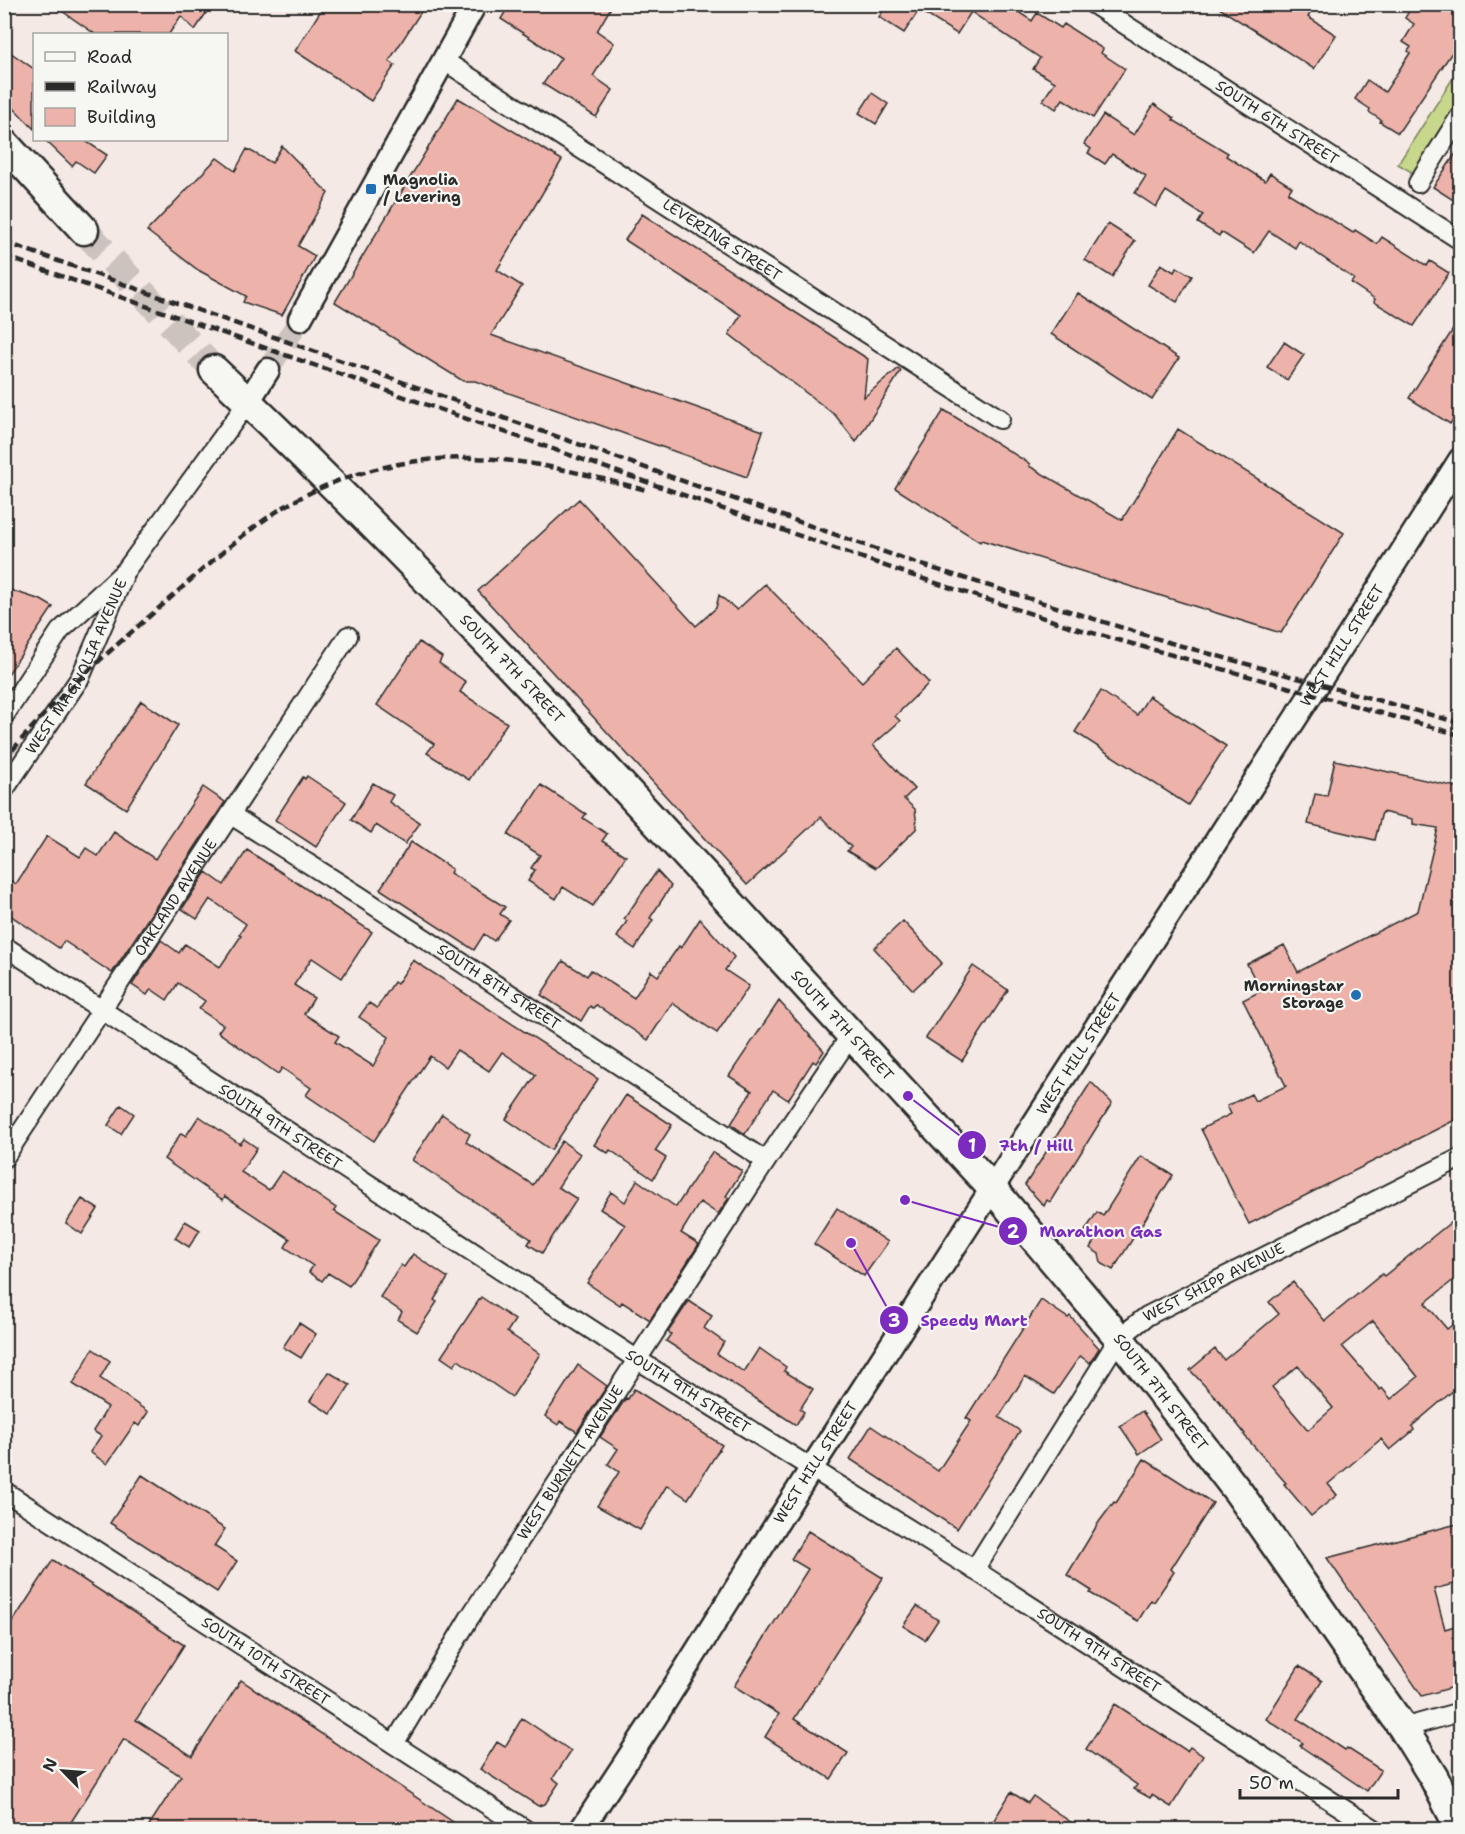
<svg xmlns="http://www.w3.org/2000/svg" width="1465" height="1834" font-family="'Shantell Sans',sans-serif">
	<rect width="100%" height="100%" fill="#f4e9e4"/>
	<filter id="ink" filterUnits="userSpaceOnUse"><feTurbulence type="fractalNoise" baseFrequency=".0167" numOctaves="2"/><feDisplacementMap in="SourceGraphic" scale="12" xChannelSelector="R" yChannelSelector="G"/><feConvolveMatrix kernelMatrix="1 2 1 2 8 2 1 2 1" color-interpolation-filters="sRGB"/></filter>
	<g filter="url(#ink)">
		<!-- green -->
		<path fill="#c7d78b" stroke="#79815b" stroke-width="1.5" d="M1460,67V110L1418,176L1398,164Z"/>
		<!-- building -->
		<path fill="#edb3aa" stroke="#2b2b2b" stroke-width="1.5" fill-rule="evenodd" d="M52,4H212L195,30L181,16L169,34H95Z
			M325,4H426L389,61L395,65L371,101L295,51Z
			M510,4H613L597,31L614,43L593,76L613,90L596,117L543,84L561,58L501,19Z
			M887,4H1006L1032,21L1037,13L1061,28L1064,24L1103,49L1101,53L1125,69L1093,118L1063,99L1056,109L1043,100L1055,82L1033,69L1040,58L971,12L957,34L919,10L904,33L879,17Z
			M1213,4H1300L1311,12L1308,17L1336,35L1314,69Z
			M1413,4H1461V39L1398,133L1380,122L1381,120L1369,112L1370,109L1355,99L1367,80L1385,92L1410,53L1408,51L1411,47L1403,42L1414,24L1405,18Z
			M4,48L34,69V129L4,98Z
			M872,93L888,104L876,124L859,113Z
			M458,98L562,160L497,270L522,286L491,335L763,431L747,477L475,381H463L335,302Z
			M1154,104L1174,118L1173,120L1228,153L1226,156L1265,181L1270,173L1292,187L1288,193L1353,233L1355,230L1377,244L1382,237L1427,266L1430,261L1449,273L1414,326L1374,302L1375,299L1351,283L1354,279L1299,241L1295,248L1269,231L1254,253L1221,232L1219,236L1198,223L1203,215L1166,191L1156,207L1135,193L1146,176L1112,154L1105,164L1088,153L1091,149L1084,144L1103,115L1134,135Z
			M45,140H84L107,155L94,173L76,161L72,166Z
			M282,146L328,193L298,246L315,256L282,315L243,302L246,296L198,270L147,231L217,158L235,171L247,149L272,163Z
			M1461,146V205L1433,187Z
			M642,214L868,359L864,397L898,369L901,371L856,442L835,415L729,334L741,315L625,240Z
			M1108,224L1135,241L1112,277L1085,260Z
			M1161,264L1174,272L1177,267L1192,276L1177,302L1148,285Z
			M1078,293L1179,358L1152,400L1051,334Z
			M1461,317V407L1450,424L1409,398Z
			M1284,342L1304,355L1287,380L1267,367Z
			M944,410L1030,464L1029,466L1122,520L1178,429L1344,533L1281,633L981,540L980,542L895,488Z
			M579,499L696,626L716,608L719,595L737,610L765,584L862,682L896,648L929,683L895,716L900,721L873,745L914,789L904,799L915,809L917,828L876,868L847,851L851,847L821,817L747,885L478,591Z
			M4,588L41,600L53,607L4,680Z
			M419,642L442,657L439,663L466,682L460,692L507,723L469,780L427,753L434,744L377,705Z
			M1101,691L1137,715L1149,696L1226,746L1188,805L1075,732Z
			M141,701L178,725L126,809L86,783Z
			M1335,760L1461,788V1117L1249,1224L1201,1129L1231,1114L1227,1106L1251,1094L1255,1101L1286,1086L1243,1000L1261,991L1247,964L1284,945L1298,972L1418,911L1438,828L1413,824V819L1382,812L1375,840L1308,824L1315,794L1327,796Z
			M307,776L346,802L316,847L275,820L303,777L305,779Z
			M373,783L393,795L389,802L420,823L405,844L376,825L371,833L351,820Z
			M541,785L586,814L583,818L607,834L602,841L626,856L593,906L563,887L556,899L528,881L535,870L531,868L540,855L508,835Z
			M203,787L225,802L112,973L64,941L59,948L4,911V876L16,884L47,836L80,857L86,848L98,856L114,832L155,859Z
			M411,842L452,869L450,873L505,907L500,914L509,920L494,941L484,934L474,950L380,889Z
			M247,850L372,932L342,978L312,958L294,985L314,998L304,1014L339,1036L335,1042L373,1066L389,1037L359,1017L369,1003L377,1008L394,982L397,984L413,960L598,1079L551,1150L506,1119L536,1075L502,1052L489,1071L457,1050L445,1067L430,1056L374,1141L306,1095L311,1088L282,1068L278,1074L218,1032L223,1025L199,1009L205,1001L178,983L167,1000L151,989L147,995L132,985L161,940L179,953L185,944L220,967L241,936L239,935L246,924L210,899L197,919L182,909L206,872L224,885Z
			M657,871L671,886L650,918L653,920L635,949L617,937L627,921L624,919Z
			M700,919L734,957L725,970L749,986L717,1033L672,1003L648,1040L596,1005L593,1008L590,1006L581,1021L541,995L563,961L587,976L591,970L634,998L651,971L658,976L679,946L681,948Z
			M903,921L942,963L913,990L874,948Z
			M973,966L1008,990L962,1061L926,1038Z
			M779,1001L824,1051L816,1063L813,1061L788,1100L773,1090L745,1134L731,1124L752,1091L729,1076Z
			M1091,1082L1112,1103L1050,1202L1047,1200L1044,1206L1025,1185Z
			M626,1095L672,1125L655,1151L666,1158L653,1179L610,1150L608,1153L594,1145Z
			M121,1105L134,1114L121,1134L108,1125Z
			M442,1114L470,1134L466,1142L533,1185L562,1141L580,1154L558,1187L577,1199L542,1253L528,1244L531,1239L412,1160Z
			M199,1116L240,1144L244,1139L257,1148L241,1172L269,1190L282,1171L336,1208L334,1211L379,1240L349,1286L328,1273L322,1281L309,1272L313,1266L285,1247L290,1239L225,1196L223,1200L164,1159L181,1133L186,1136Z
			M712,1152L742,1171L726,1196L729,1198L718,1214L700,1202L681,1233L699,1244L650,1320L622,1302L620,1305L587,1283L625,1225L600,1209L611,1192L625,1202L637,1180L676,1207Z
			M1141,1156L1173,1175L1113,1270L1101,1263L1099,1254L1090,1248L1094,1241L1083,1234L1097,1212L1103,1216Z
			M82,1199L98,1209L82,1234L66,1223Z
			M837,1208L888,1242L864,1276L814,1244Z
			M1461,1214V1274L1425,1303L1447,1329L1461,1318V1384L1412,1426L1414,1430L1390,1450L1381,1439L1328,1484L1337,1495L1311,1516L1284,1484L1286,1483L1244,1435L1245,1434L1219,1401L1190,1370L1215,1349L1224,1360L1279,1314L1269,1302L1293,1282L1325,1321L1382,1274L1384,1276ZM1373,1321L1418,1377L1391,1399L1382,1388L1380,1390L1342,1346ZM1298,1366L1333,1408L1308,1430L1272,1387Z
			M185,1221L200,1230L189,1247L175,1238Z
			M413,1254L448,1278L434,1300L437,1302L417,1332L398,1320L402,1312L380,1297L401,1265L404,1267Z
			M481,1297L515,1320L507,1332L540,1354L512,1397L458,1360L454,1366L441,1357Z
			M1041,1300L1068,1318L1070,1316L1099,1348L1090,1363L1080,1356L1054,1394L1025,1376L999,1417L1020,1431L957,1529L850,1459L871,1426L938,1471L971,1421L966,1418Z
			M689,1301L712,1316L704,1328L724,1342L717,1354L744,1372L759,1348L786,1367L784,1371L813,1389L800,1409L804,1412L796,1425L666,1341L671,1334L668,1332Z
			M299,1323L316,1334L301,1358L283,1347Z
			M93,1349L110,1361L100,1378L148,1412L139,1426L135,1423L107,1464L90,1452L101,1436L93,1431L108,1407L73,1384Z
			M578,1365L607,1386L577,1432L560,1421L558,1425L545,1416Z
			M329,1372L350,1385L331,1414L310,1401Z
			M634,1389L722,1445L688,1499L667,1485L640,1530L597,1506L619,1472L608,1464L618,1449L600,1437L626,1398L628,1399Z
			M1142,1411L1161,1439L1139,1454L1120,1426Z
			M1144,1459L1213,1503L1171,1569L1174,1572L1154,1602L1151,1600L1138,1621L1090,1593L1092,1591L1067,1575L1099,1522L1114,1502L1116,1503Z
			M142,1475L225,1529L214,1546L237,1561L217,1592L110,1523Z
			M1461,1523V1582L1434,1589L1445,1629L1461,1624V1685L1422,1696L1327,1558Z
			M808,1531L883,1578L794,1719L848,1753L831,1779L765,1737L779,1714L734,1686L808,1569L791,1559Z
			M53,1560L184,1645L136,1720L192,1756L241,1680L465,1830H146L181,1776L124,1739L66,1830H4V1635Z
			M917,1606L938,1620L925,1640L903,1626Z
			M1299,1666L1322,1681L1298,1719L1345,1750L1347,1748L1381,1770L1367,1791L1300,1746L1303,1743L1266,1719Z
			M1115,1704L1187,1751L1190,1747L1203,1756L1171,1807L1152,1795L1150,1798L1134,1789L1137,1785L1086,1749Z
			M522,1718L571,1751L553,1778L559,1783L545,1804L538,1806L480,1769L497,1742L505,1747Z
			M1011,1792L1028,1803L1033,1796L1082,1830H988Z"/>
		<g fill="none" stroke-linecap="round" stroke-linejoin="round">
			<!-- tertiary-tunnel -->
			<path stroke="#ccc3bf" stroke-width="22" stroke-dasharray="22 11" stroke-linecap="butt" d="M268,370L300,319"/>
			<!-- primary-tunnel -->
			<path stroke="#ccc3bf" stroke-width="28" stroke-dasharray="28 14" stroke-linecap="butt" d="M84,230L214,370"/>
			<defs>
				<g id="minor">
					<path id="s1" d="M1093,4L1460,240"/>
					<path id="s2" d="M443,60L1000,419"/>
					<path d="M1418,183L1460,116"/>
					<path d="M4,716L60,631L126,570L248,402"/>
					<path id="s3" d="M4,790L80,678L123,578"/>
					<path id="s4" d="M231,815L358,895L766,1161"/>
					<path id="s5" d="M4,946L638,1360L981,1574L1376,1830"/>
					<path id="s6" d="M4,1158L348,636"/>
					<path id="s7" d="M4,1491L526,1830"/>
					<path id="s8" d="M974,1570L1119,1338L1147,1316L1460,1158"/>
					<path d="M1403,1728L1460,1712"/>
					<path id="s9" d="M394,1744L470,1617L766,1161L851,1035"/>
				</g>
				<g id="tertiary">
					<path d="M300,319L475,4"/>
					<path d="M248,402L268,370"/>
					<path id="s10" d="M581,1830L654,1719L811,1469L1346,640L1460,460"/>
				</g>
				<g id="primary">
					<path d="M4,143L84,230"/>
					<path id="s11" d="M214,370C488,628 736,912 992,1188L1119,1338L1239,1493L1403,1728L1434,1778L1460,1829"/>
				</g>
			</defs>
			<!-- minor casing -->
			<use href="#minor" stroke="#2b2b2b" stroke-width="22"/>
			<!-- tertiary casing -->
			<use href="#tertiary" stroke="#2b2b2b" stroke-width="27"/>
			<!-- primary casing -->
			<use href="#primary" stroke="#2b2b2b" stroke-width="33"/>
			<!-- minor -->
			<use href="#minor" stroke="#f6f6f2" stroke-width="18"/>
			<!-- tertiary -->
			<use href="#tertiary" stroke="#f6f6f2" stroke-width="22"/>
			<!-- primary -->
			<use href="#primary" stroke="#f6f6f2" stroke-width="28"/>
			<!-- rail -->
			<path stroke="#2b2b2b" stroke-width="4.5" stroke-dasharray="9 4.5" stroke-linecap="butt" d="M4,242L916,563L1171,643L1460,723
				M4,256L908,574L1075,628L1460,735
				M4,761C49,703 104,656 159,608C192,579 224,549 260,523C336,467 434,448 527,463C567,469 607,480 646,490"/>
		</g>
	</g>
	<!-- markers -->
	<g fill="#1f6fb2" stroke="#f6f6f2" stroke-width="2">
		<rect x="365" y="183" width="12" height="12" rx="3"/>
		<circle cx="1356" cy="995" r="6"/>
	</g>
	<g text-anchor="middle" stroke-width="4.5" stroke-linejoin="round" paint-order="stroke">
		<!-- street labels -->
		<g font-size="15" fill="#2b2b2b" stroke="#f6f6f2">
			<text dy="5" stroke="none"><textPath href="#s1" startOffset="219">SOUTH 6TH STREET</textPath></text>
			<text dy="5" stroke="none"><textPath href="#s2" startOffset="332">LEVERING STREET</textPath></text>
			<text dy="5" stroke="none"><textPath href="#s10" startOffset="1408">WEST HILL STREET</textPath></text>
			<text dy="5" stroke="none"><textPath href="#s3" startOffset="144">WEST MAGNOLIA AVENUE</textPath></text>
			<text dy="5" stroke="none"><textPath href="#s11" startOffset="422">SOUTH 7TH STREET</textPath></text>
			<text dy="5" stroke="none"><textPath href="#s6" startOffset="312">OAKLAND AVENUE</textPath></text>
			<text dy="5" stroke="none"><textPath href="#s4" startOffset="318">SOUTH 8TH STREET</textPath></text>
			<text dy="5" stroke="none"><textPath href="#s11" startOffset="908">SOUTH 7TH STREET</textPath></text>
			<text dy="5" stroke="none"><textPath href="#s10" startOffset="922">WEST HILL STREET</textPath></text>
			<text dy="5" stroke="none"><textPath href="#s5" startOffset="330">SOUTH 9TH STREET</textPath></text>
			<text dy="5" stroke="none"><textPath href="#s8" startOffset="384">WEST SHIPP AVENUE</textPath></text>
			<text dy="5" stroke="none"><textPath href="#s5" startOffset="816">SOUTH 9TH STREET</textPath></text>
			<text dy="5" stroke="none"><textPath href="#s11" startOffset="1394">SOUTH 7TH STREET</textPath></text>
			<text dy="5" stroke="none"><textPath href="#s10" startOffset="436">WEST HILL STREET</textPath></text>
			<text dy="5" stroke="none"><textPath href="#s9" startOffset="332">WEST BURNETT AVENUE</textPath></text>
			<text dy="5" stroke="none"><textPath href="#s5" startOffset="1302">SOUTH 9TH STREET</textPath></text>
			<text dy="5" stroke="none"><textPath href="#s7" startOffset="312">SOUTH 10TH STREET</textPath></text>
		</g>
		<!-- poi labels -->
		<g font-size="15" font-weight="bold" fill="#2b2b2b" stroke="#f6f6f2" text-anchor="start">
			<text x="383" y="185">Magnolia<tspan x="383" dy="17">/ Levering</tspan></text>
			<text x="1344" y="991" text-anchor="end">Morningstar<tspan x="1344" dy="17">Storage</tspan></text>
		</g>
	</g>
	<!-- callouts -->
	<path fill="none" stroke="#7b2cbf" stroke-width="2" d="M908 1096L972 1145M905 1200L1013 1231M851 1243L894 1320"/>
	<g fill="#7b2cbf" stroke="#f6f6f2" stroke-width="2">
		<circle cx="908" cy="1096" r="6"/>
		<circle cx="905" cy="1200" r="6"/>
		<circle cx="851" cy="1243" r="6"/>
		<circle cx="972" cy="1145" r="15"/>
		<circle cx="1013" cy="1231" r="15"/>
		<circle cx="894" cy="1320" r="15"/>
	</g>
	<g font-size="18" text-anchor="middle" font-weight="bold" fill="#fff">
		<text x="972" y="1152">1</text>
		<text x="1013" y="1238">2</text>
		<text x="894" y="1327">3</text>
	</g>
	<g font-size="16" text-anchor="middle" font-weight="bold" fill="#7b2cbf" stroke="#f6f6f2" stroke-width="4.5" stroke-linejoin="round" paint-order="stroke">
		<text x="1036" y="1151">7th / Hill</text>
		<text x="1101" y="1237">Marathon Gas</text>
		<text x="974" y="1326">Speedy Mart</text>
	</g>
	<!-- margin -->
	<rect width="1465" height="1834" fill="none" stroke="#f6f6f2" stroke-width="24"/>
	<rect x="12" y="12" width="1441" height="1810" fill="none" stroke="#2b2b2b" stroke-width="2" filter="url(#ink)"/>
	<!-- legend -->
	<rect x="33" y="33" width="195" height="108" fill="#f6f6f2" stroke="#a5a5a2" stroke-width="1.5"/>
	<rect x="45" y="52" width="30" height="9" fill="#f6f6f2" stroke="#a5a5a2" stroke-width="1.5"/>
	<text x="87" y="63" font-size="18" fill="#2b2b2b">Road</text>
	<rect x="45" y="82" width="30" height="9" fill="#2b2b2b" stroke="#a5a5a2" stroke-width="1.5"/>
	<text x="87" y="93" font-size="18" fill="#2b2b2b">Railway</text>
	<rect x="45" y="108" width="30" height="18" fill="#edb3aa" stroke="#a5a5a2" stroke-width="1.5"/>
	<text x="87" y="123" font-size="18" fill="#2b2b2b">Building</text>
	<!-- north arrow -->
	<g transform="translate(63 1771) rotate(295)" stroke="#f6f6f2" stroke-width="4.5" paint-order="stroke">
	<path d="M0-4.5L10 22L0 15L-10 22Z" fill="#2b2b2b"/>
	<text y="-9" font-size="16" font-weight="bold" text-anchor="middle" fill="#2b2b2b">N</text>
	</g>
	<!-- scale -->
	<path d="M1240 1789v9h158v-9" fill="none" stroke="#2b2b2b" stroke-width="3"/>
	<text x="1249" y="1789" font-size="18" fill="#2b2b2b" stroke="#f6f6f2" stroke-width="4.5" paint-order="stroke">50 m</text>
</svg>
